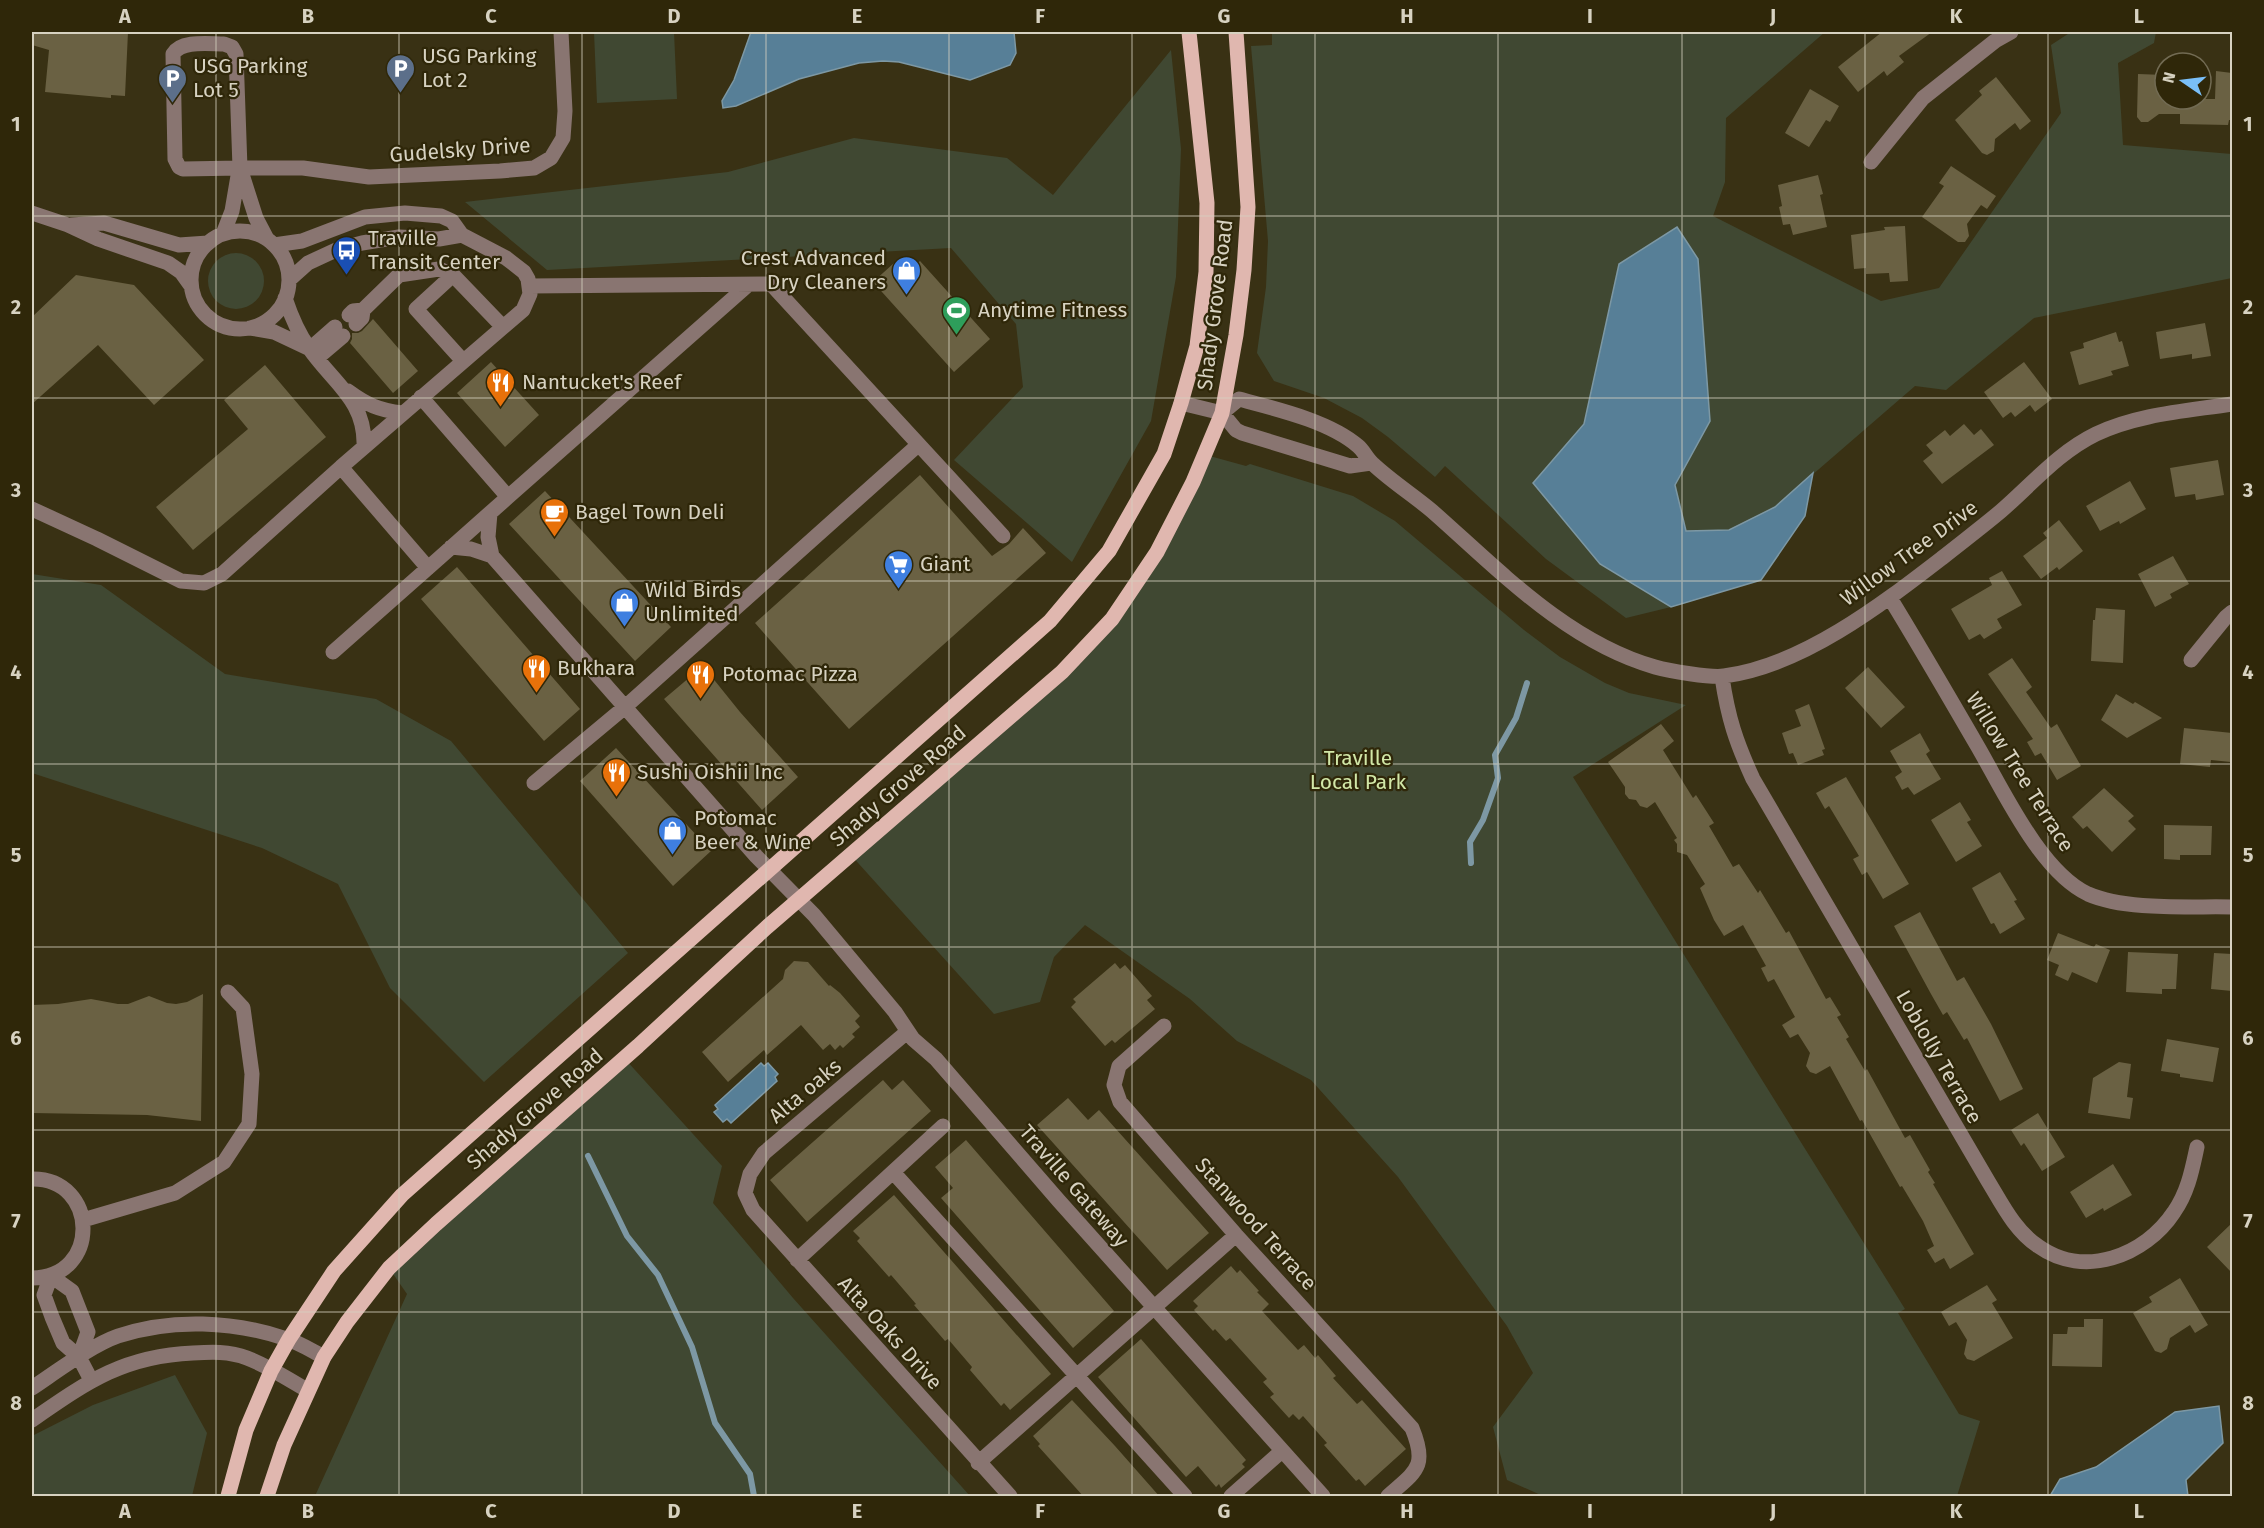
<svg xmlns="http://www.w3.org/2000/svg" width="2264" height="1528" font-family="'Fira Sans',sans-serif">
	<rect width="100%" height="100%" fill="#393114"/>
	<!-- green -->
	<path fill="#404832" d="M594,32H674L677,99L597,103Z
		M1272,32H1825L1726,118L1725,182L1713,216L1881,301L1939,288L2061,113L2051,45L2071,32H2156L2154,43L2118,63L2123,145L2232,154V278L2034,318L1946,390L1915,386L1775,507L1729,530L1686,531L1675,485L1710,420L1698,259L1677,227L1619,264L1584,424L1533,483L1600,564L1671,607L1626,618L1546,559L1445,466L1435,477L1388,437L1362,418L1324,398L1274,381L1257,353L1266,287L1268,241L1251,46L1272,45Z
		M1171,50L1181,149L1176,277L1151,421L1072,562L954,460L1023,387L1016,324L951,248L547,270L465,202L728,172L854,138L1007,158L1053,195Z
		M208 281a28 28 0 1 1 56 0a28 28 0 1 1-56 0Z
		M1206,455L1246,466L1250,464L1353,496L1395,521L1524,630L1560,657L1605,683L1629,693L1686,705L1573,777L1905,1309L1898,1313L1959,1414L1980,1421L1957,1496H1543L1507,1480L1493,1427L1533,1373L1507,1326L1398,1177L1311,1080L1237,1041L1190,999L1085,925L1054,957L1040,1002L994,1014L850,854L1112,619Z
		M32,574L101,585L225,674L376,699L451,741L628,953L484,1082L390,988L338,884L262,848L32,773Z
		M625,1059L722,1166L713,1203L793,1298L970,1496H315L407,1294L389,1268Z
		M175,1375L207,1433L192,1496H32V1436L93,1405Z"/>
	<!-- water -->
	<path fill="#577f97" stroke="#7d98a4" stroke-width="1.5" d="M751,32H1014L1016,53L1010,65L970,80L899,62L883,61L859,63L799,79L736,106L723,108L722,101L734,80Z
		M1677,227L1698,259L1710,421L1675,485L1686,531L1729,530L1775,507L1813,473L1805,516L1761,580L1671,607L1600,564L1533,483L1584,424L1619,264Z
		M761,1063L764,1066L768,1063L778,1074L775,1077L777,1081L731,1123L727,1119L723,1122L714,1112L718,1109L715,1105Z
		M2219,1406L2223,1443L2186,1480L2188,1496H2050L2060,1479L2096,1467L2175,1412Z"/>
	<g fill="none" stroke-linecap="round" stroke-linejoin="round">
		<!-- stream -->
		<path stroke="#7d98a4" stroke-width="6" d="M1471,863L1470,842L1483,820L1498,778L1495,755L1516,718L1527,683
			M588,1156L627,1236L658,1275L692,1347L715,1423L750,1474L754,1496"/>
	</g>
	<!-- building -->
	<path fill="#6a6143" d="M32,32H128L125,96L111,95V98L45,92L49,50L32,45Z
		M1882,32H1932L1899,56L1904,62L1887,76L1884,71L1858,92L1838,67Z
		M2216,71L2232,73V120H2229L2228,125L2180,124V114H2159L2148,122H2141L2137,117L2138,74L2165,75V99H2215Z
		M1996,77L2031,121L2020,130L2015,123L1995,139L1994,151L1987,155L1982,153L1955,120L1982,95L1979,91Z
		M1810,89L1839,106L1830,122L1826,120L1809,147L1785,133Z
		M1951,166L1996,196L1987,209L1981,205L1967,224L1969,236L1965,242H1958L1922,217L1944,186L1939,183Z
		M1818,175L1823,194L1820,195L1827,227L1793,235L1790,224L1783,225L1779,207L1782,206L1778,185Z
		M1905,226L1908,281L1890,282L1889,273L1866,274V268L1854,269L1851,235L1885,230L1884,227Z
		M920,261L990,339L954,372L873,282L894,263L905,275Z
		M76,275L134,285L204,360L154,405L98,345L32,404V317Z
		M373,319L418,371L393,393L350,343L352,339V333H358L362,331Z
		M2205,323L2211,356L2192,359V354L2160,359L2156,332Z
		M2116,332L2119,342L2122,341L2129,366L2111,371L2113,375L2079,385L2070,352L2084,348L2083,343Z
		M491,362L539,415L505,447L457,393Z
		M2024,362L2052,399L2035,412L2030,405L2015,417L2011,412L2003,418L1984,392Z
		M265,365L326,437L193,550L156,507L248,429L224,400Z
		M1964,424L1974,435L1981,429L1994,445L1942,484L1923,461L1933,453L1926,445L1945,430L1950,436Z
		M2218,460L2224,495L2196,500L2195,494L2175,497L2170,468Z
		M920,475L992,556L1009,544L1023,528L1046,553L849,729L755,623Z
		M2130,481L2146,509L2120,524L2119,521L2100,531L2086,506Z
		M545,491L671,627L635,661L509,524Z
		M2059,520L2083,551L2059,570L2057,567L2041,579L2023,556L2047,538L2043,533Z
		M2173,556L2189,584L2170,594L2172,598L2155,607L2138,574Z
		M457,567L580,709L544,741L421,599Z
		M2002,571L2022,605L1997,619L2002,628L1984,639L1980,634L1969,640L1951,609L1992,585L1989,578Z
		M2096,608L2125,610L2123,663L2091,661L2093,620H2095Z
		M2012,658L2032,687L2026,692L2051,728L2057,724L2081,766L2057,780L2041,753L2035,756L2027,742L2033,739L1988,674Z
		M703,666L740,712L798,777L762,810L664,699Z
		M1868,667L1905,707L1881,728L1845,688Z
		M2116,694L2133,704L2135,702L2162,718L2127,738L2101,720Z
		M1809,704L1825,749L1822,750L1824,755L1798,765L1793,753L1789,754L1782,733L1801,726L1795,710Z
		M1661,724L1674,741L1663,750L1693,798L1696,795L1714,823L1709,826L1733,867L1739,864L1758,893L1760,890L1786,933L1789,931L1826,999L1830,997L1841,1015L1837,1017L1849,1037L1846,1039L1865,1071L1867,1069L1905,1138L1910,1135L1930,1170L1928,1172L1935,1183L1933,1184L1974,1254L1950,1269L1944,1258L1935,1263L1927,1250L1934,1246L1923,1221L1902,1186L1900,1187L1862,1120L1860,1121L1830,1066L1816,1074L1810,1072L1806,1066L1810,1053L1798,1034L1790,1038L1782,1025L1795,1017L1774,979L1768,982L1761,968L1766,966L1743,925L1724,936L1714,920L1700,888L1705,884L1687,855L1677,852V844L1674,840L1677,838L1655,802L1647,808L1640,806L1636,800L1629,799L1625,794V787L1608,762Z
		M2184,728L2232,733L2231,762L2211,760L2210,767L2180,764Z
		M1920,733L1930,751L1926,754L1941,779L1914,795L1908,787L1902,790L1895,777L1902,772L1890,751Z
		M616,748L711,851L673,886L580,781Z
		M1846,777L1909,884L1883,899L1867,872L1862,875L1853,859L1859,856L1829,806L1825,809L1816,793Z
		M2104,788L2134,816L2128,821L2136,829L2112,852L2087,826L2083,829L2072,817Z
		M1960,802L1971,820L1967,822L1982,846L1956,862L1931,820Z
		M2164,825L2212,826L2211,855H2180V860L2164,859Z
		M2000,872L2017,900L2014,901L2025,919L2000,934L1994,923L1991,924L1972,888Z
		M1920,912L1957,981L1964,977L1991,1024L2023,1089L2000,1101L1967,1038L1964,1040L1947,1012L1943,1015L1931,994L1894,926Z
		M2058,933L2094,947L2096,944L2110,950L2097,983L2072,972L2068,981L2055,975L2059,965L2047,960Z
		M2128,952L2178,954L2176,989H2162V994L2126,992Z
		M2214,953L2232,954V991L2211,989Z
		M794,961L808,962L829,986L830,985L840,993L860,1016L855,1021L860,1027L852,1034L855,1037L843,1048L840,1045L835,1050L830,1044L823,1050L801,1025L767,1055L764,1050L728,1082L702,1052L783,979L785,970Z
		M1115,963L1120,969L1125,965L1152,996L1147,1000L1155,1009L1115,1043L1112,1040L1105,1046L1071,1007L1076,1002L1073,999Z
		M203,994L201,1121L147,1115L32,1113V1005L58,1004L91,999L118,1004H128L149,996L167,1003L176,1004L187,1002Z
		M2167,1039L2219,1048L2213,1082L2180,1077V1074L2161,1071Z
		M2119,1062L2131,1064L2127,1097L2133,1098L2130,1119L2088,1113L2093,1078Z
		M883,1080L892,1090L903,1080L931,1111L807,1222L770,1180Z
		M1068,1098L1088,1120L1099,1110L1209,1233L1167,1270L1037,1125Z
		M2038,1113L2065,1157L2042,1171L2024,1143L2021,1146L2011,1130Z
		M966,1140L1114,1311L1073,1348L941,1198L953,1188L935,1167Z
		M2113,1164L2132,1195L2104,1211L2103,1208L2086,1218L2070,1192Z
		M894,1195L1051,1374L1010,1410L1004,1403L1001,1406L970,1370L972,1367L948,1339L945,1341L914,1305L916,1304L891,1275L889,1277L857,1241L860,1238L853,1231Z
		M2232,1223V1273L2207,1247Z
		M1231,1266L1237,1273L1240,1270L1259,1291L1257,1292L1269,1304L1262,1311L1298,1350L1304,1345L1315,1358L1318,1355L1336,1376L1333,1378L1357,1404L1362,1400L1406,1449L1365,1486L1359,1479L1356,1481L1324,1445L1327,1443L1303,1416L1299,1420L1293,1414L1289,1418L1270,1397L1274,1394L1263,1382L1267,1379L1230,1338L1226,1341L1215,1329L1213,1331L1194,1310L1198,1306L1193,1301Z
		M2180,1278L2208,1325L2195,1333L2190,1325L2170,1338L2167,1349L2161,1353L2155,1351L2133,1313L2152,1302L2149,1297Z
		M1987,1285L1997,1300L1992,1303L2013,1338L1974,1361L1967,1359L1964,1354L1967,1340L1956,1322L1949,1326L1941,1312Z
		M2084,1319H2103L2102,1367L2052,1366L2053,1334H2067L2068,1327H2084Z
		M1141,1339L1246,1460L1242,1464L1245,1467L1221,1488L1219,1484L1216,1487L1198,1466L1186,1477L1098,1377Z
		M1072,1400L1115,1446L1160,1497H1084L1038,1446L1040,1444L1033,1436Z"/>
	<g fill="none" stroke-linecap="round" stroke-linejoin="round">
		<!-- minor -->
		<path stroke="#897571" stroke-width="15" d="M224,44L232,47L236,54L240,168L183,169L179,167L175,159L173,54C181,40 209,44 224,44Z
			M1871,162L1923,98L1995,41L2011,32
			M240,168H303L369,177L500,171L534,168L551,158L563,138L565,111L561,32
			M240,168L256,218L267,239
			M32,213L68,225L98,239L168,263L181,272L191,286
			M71,225L104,223L179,245L208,243
			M191 280a49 49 0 1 1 98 0a49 49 0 1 1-98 0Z
			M223,234L232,211L239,170
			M274,245L302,241L365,217L405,213L441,216L452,221L462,235L506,258L524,272L528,279L530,294L523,310L341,467L428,568L508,497L421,397
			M289,280L308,263L336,250L362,243L399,237L439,239L462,235
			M529,286L771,284L1003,536
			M285,298C291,316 298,333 309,348C333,383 366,400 364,447
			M349,315L353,311L363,310
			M356,324L362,318L363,310L399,275L439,269L453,275
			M250,328L274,332L310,349L335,327
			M317,358L343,336
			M463,361L416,309L453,275L503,327
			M348,391C367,405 379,410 402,413
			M1181,403L1222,413L1236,430L1242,433L1350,466L1371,463
			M1222,413L1239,399C1276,409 1329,421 1358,446C1364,451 1367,459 1373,464C1391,481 1413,495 1432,511C1499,570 1567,642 1655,667C1669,671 1711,678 1724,676C1802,666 1881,605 1942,558C1962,542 1982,527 2001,511C2032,484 2059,452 2096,434C2138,414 2187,411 2232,404
			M508,497L748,285
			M32,509L97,539L181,581L204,583L222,574L341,467
			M490,513L488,537L492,556
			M451,547L471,549L492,556L756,856L814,915L895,1012L913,1039L936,1059L1059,1201L1323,1496
			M1890,598C1920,647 1949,697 1978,747C2004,792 2041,872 2088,894C2127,911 2190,906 2232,907
			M333,652L428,568
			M2191,660L2226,617L2232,612
			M1722,677C1728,718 1736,742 1753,779L1988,1181C2002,1204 2015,1231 2038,1246C2084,1279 2145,1256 2174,1212C2188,1192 2192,1170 2197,1147
			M534,783L625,707L918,445
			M1164,1026L1119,1066L1114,1085L1120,1102L1236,1235L1412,1428C1428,1467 1416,1471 1388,1496
			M907,1032L764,1153L750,1174L745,1193L753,1210L1010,1496
			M893,1172L1185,1496
			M32,1179C99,1178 101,1278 32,1278
			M83,1220L175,1193L224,1162L249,1124L252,1074L243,1008L228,992
			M797,1260L943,1126
			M79,1357L88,1332L72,1291L51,1276L44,1295L52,1317L63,1343L79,1357L91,1380
			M32,1388C56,1372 92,1345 118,1336C172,1318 234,1321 287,1339C300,1343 312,1351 324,1357
			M32,1420C87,1382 123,1356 193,1353C211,1352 229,1351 247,1358C268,1366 288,1379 307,1390
			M978,1463L1236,1235
			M1231,1496L1282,1451"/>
		<!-- major -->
		<path stroke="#e0b7af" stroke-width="15" d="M228,1496L246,1430L271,1371L289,1339L334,1271L402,1195L1050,621L1109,551L1164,454L1181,403L1197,346L1206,272L1207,203L1189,32
			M267,1496L284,1445L324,1357L347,1322L389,1268L436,1224L638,1046L767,927L1062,672L1112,619L1157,552L1193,482L1222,413L1236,335L1244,270L1248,207L1236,32"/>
	</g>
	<!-- grid -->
	<path fill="none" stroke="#d7d2c1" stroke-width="1.5" stroke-opacity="0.55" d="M216,32V1496M399,32V1496M582,32V1496M766,32V1496M949,32V1496M1132,32V1496M1315,32V1496M1498,32V1496M1682,32V1496M1865,32V1496M2048,32V1496M32,216H2232M32,398H2232M32,581H2232M32,764H2232M32,947H2232M32,1130H2232M32,1312H2232"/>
	<!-- icons -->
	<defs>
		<symbol id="parking-pin" viewBox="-11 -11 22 30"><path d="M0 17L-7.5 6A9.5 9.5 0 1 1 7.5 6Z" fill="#5c6f8a" stroke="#2f2709"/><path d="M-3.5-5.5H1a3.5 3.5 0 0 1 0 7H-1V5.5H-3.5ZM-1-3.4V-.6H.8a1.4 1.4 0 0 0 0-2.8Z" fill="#fff"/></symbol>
		<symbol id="bus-pin" viewBox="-11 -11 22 30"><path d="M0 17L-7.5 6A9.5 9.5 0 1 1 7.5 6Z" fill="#1a4fb4" stroke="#2f2709"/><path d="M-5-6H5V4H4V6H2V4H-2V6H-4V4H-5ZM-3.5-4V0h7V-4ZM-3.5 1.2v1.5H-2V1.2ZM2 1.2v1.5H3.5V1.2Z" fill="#fff"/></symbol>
		<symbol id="shop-pin" viewBox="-11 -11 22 30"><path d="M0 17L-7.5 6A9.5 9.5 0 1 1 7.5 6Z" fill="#3f7fe0" stroke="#2f2709"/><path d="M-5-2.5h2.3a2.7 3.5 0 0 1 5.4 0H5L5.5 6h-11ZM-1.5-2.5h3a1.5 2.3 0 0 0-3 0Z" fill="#fff"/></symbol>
		<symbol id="stadium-pin" viewBox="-11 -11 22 30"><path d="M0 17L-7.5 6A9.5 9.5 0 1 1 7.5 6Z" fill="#2e9e5b" stroke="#2f2709"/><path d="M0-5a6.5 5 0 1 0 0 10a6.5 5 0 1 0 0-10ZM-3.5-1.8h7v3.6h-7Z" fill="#fff"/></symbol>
		<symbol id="restaurant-pin" viewBox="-11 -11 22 30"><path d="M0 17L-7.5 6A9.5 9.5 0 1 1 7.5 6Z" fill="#e8710a" stroke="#2f2709"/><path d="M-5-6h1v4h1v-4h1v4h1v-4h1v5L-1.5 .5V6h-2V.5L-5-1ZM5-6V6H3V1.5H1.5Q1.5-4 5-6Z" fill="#fff"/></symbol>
		<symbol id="cafe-pin" viewBox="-11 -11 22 30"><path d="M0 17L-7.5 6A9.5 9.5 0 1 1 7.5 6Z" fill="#e8710a" stroke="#2f2709"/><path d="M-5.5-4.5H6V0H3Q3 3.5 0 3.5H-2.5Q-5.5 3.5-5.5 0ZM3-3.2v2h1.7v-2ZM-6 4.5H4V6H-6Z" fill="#fff"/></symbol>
		<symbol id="supermarket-pin" viewBox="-11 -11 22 30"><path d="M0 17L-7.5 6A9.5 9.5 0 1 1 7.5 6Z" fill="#3f7fe0" stroke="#2f2709"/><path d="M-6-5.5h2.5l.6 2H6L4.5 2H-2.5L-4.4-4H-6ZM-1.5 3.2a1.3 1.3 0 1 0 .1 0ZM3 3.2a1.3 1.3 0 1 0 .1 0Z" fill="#fff"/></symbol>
	</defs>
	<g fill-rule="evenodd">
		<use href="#parking-pin" x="384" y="52" width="33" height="45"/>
		<use href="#parking-pin" x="156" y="62" width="33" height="45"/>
		<use href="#bus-pin" x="330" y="234" width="33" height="45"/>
		<use href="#shop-pin" x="890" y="254" width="33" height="45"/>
		<use href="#stadium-pin" x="940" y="294" width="33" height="45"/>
		<use href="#restaurant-pin" x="484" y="366" width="33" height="45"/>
		<use href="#cafe-pin" x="538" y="496" width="33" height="45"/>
		<use href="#supermarket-pin" x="882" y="548" width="33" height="45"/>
		<use href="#shop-pin" x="608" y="586" width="33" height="45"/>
		<use href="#restaurant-pin" x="520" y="652" width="33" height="45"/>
		<use href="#restaurant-pin" x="684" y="658" width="33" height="45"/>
		<use href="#restaurant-pin" x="600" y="756" width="33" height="45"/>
		<use href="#shop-pin" x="656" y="814" width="33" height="45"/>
	</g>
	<g text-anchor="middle" stroke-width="4.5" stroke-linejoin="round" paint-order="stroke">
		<!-- poi labels -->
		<g font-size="21" fill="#d7d2c1" stroke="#2f2709" text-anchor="start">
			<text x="422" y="63">USG Parking<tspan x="422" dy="24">Lot 2</tspan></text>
			<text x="193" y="73">USG Parking<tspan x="193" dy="24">Lot 5</tspan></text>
			<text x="368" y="245">Traville<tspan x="368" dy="24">Transit Center</tspan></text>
			<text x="886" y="265" text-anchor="end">Crest Advanced<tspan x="886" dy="24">Dry Cleaners</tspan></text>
			<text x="978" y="317">Anytime Fitness</text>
			<text x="522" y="389">Nantucket's Reef</text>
			<text x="575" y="519">Bagel Town Deli</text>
			<text x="920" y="571">Giant</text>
			<text x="645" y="597">Wild Birds<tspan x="645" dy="24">Unlimited</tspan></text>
			<text x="557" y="675">Bukhara</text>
			<text x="722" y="681">Potomac Pizza</text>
			<text x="637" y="779">Sushi Oishii Inc</text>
			<text x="694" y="825">Potomac<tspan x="694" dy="24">Beer &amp; Wine</tspan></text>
		</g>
		<!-- street labels -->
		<g font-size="21" fill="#d7d2c1" stroke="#2f2709">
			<text transform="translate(460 150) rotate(-4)" y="7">Gudelsky Drive</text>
			<text transform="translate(1215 305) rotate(-83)" y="7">Shady Grove Road</text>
			<text transform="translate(1909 553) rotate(-36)" y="7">Willow Tree Drive</text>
			<text transform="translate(2020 772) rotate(58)" y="7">Willow Tree Terrace</text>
			<text transform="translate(898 786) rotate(-41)" y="7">Shady Grove Road</text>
			<text transform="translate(1939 1057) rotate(60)" y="7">Loblolly Terrace</text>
			<text transform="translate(805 1091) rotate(-40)" y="7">Alta oaks</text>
			<text transform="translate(535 1109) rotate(-41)" y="7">Shady Grove Road</text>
			<text transform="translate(1074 1186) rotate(49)" y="7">Traville Gateway</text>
			<text transform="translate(1256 1224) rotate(48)" y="7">Stanwood Terrace</text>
			<text transform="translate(890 1333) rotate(48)" y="7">Alta Oaks Drive</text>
		</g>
		<!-- park labels -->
		<g font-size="21" fill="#d1e7a7" stroke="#2f2709">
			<text x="1358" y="765">Traville<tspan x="1358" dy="24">Local Park</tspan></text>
		</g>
	</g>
	<!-- border -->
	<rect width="2264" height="1528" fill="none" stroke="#2f2709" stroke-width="66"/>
	<!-- north arrow -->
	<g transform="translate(2183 81) rotate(284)"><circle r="28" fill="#2f2709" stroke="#726b53" stroke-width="1.5"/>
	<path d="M0-4.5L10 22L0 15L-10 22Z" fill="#7abff8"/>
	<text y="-9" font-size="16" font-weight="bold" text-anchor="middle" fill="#d7d2c1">N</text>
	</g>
	<rect x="33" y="33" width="2198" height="1462" fill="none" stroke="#d7d2c1" stroke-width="2"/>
	<g font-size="20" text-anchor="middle" font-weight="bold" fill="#d7d2c1">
		<text x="125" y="23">A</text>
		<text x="308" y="23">B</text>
		<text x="491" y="23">C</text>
		<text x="674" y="23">D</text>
		<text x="857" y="23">E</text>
		<text x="1040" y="23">F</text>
		<text x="1224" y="23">G</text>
		<text x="1407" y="23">H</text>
		<text x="1590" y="23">I</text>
		<text x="1773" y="23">J</text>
		<text x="1956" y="23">K</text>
		<text x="2139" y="23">L</text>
		<text x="16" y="131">1</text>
		<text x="2248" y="131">1</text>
		<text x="16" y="314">2</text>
		<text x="2248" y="314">2</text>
		<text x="16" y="497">3</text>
		<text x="2248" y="497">3</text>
		<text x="16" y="679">4</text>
		<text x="2248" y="679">4</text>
		<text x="16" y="862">5</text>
		<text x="2248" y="862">5</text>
		<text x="16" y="1045">6</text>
		<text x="2248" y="1045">6</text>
		<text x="16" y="1228">7</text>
		<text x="2248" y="1228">7</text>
		<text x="16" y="1410">8</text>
		<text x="2248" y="1410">8</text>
		<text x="125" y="1518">A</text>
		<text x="308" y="1518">B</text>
		<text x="491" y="1518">C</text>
		<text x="674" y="1518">D</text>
		<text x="857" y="1518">E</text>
		<text x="1040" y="1518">F</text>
		<text x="1224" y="1518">G</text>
		<text x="1407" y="1518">H</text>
		<text x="1590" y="1518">I</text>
		<text x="1773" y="1518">J</text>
		<text x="1956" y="1518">K</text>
		<text x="2139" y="1518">L</text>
	</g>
</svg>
